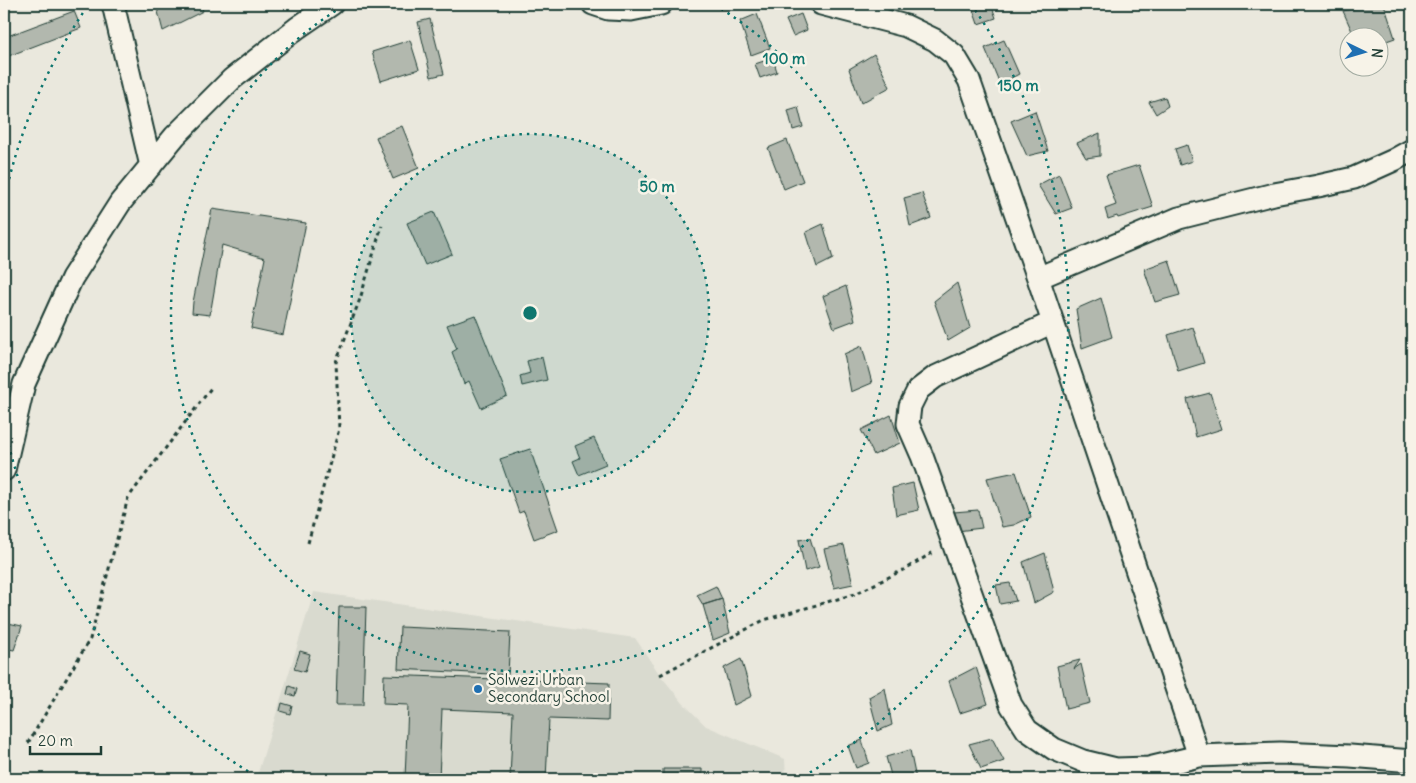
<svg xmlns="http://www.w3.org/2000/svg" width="1416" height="783" font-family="Delius,sans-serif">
	<rect width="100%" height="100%" fill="#eae8dd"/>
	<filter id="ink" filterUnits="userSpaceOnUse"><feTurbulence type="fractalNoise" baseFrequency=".02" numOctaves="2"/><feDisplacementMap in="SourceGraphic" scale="10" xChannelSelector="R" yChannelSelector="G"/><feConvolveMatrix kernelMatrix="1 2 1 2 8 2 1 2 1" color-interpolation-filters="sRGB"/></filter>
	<g filter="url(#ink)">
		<!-- built -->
		<path fill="#d9dacf" d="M314,592L635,638L660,675L683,703L706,726L785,759L786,779H256Z"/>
		<!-- building -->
		<path fill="#b2b8ae" stroke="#1f3d34" d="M156,4H201L203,11L163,31Z
			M971,4H991L996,18L978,24Z
			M1377,4H1384L1395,38L1378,44V38H1355L1343,11Z
			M74,11L81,28L6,57L5,37Z
			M757,14L770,48L751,55L740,21Z
			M801,14L807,30L793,36L786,20Z
			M430,19L444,74L431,77L418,22Z
			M410,40L419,69L381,81L372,52Z
			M1004,40L1019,74L1000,84L985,48Z
			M874,54L890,87L861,103L849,69Z
			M773,58L777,72L760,78L755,64Z
			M1165,97L1168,106L1156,114L1149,102Z
			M798,107L803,127L793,130L788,110Z
			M1035,111L1048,151L1027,156L1011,121Z
			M402,126L419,168L393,179L376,137Z
			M1100,133V156L1086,158L1077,143Z
			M787,140L803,181L784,189L768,148Z
			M1187,145L1192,161L1180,165L1175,149Z
			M1139,165L1153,207L1118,218L1117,216L1108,219L1105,209L1116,205L1106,175Z
			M1059,174L1072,208L1056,214L1038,185Z
			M922,193L931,218L910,226L904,198Z
			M212,209L306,223L283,335L251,328L265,258L222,245L210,315L192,313L193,302Z
			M434,212L452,254L425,265L407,223Z
			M823,224L833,259L817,267L806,232Z
			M1169,260L1180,295L1155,302L1144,269Z
			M957,283L970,328L948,341L934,301Z
			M846,286L855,320L834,328L823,296Z
			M1101,298L1112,337L1082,348L1076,309Z
			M475,315L507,396L481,408L469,381L464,384L452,352L457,349L447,325Z
			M1193,327L1204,363L1178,371L1168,335Z
			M862,346L872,383L851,392L844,354Z
			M542,357L547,380L522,386L520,376L530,373L527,361Z
			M1210,393L1222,429L1196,437L1187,399Z
			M891,415L900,443L874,455L861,430Z
			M594,438L606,464L579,475L573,461L580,458L575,446Z
			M530,449L558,530L534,539L524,511L519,513L500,459Z
			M1016,472L1031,517L1014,525L1002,527L987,478Z
			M913,483L919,510L896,515L892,488Z
			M978,510L982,528L957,531L954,512Z
			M810,538L819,567L805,571L799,540Z
			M844,545L853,584L834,588L824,549Z
			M1045,553L1054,592L1034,603L1023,562Z
			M1010,583L1016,601L1000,604L996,585Z
			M716,586L722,599L703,605L697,595Z
			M722,599L730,633L713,640L703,605Z
			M339,607H366L363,705H336Z
			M8,623L22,626L14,650L4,648V631Z
			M400,627L510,632L508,675L398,669Z
			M300,651L310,654L305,672L294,669Z
			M741,659L752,696L734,705L724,668Z
			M1080,660L1074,669L1081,664L1090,703L1066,709L1057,666Z
			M976,667L988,704L960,713L949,681Z
			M384,675L609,683L608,721L549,719L546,779H510L513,712L442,709L439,779H405L408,705L383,704Z
			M4,686H5L7,704L4,702Z
			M289,686L297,689L295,696L287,694Z
			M885,688L892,725L878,731L869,697Z
			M282,703L292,706L290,714L280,711Z
			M992,738L1004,761L981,769L969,744Z
			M862,740L869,763L856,768L848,746Z
			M910,750L916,779H892L886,757Z
			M663,769H702V779H663Z"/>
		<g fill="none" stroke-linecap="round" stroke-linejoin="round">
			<defs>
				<path id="street" d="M113,4L151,166
					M593,4L608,9L631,10L661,4
					M821,4L906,26L935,40L954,55L969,80L1038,278L1199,756L1280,753L1350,756L1412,761
					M1038,278L1179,218L1274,194L1318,186L1354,178L1394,160L1412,150
					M1053,322L935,377L918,390L910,406L908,424L922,456L1011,705L1027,730L1054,749L1083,761L1116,769L1149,768L1199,756
					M4,470L24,384L72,278L120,203L175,136L232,79L297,28L332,4"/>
			</defs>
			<!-- street casing -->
			<use href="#street" stroke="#1f3d34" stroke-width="25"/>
			<!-- path -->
			<path stroke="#1f3d34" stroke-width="3" stroke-dasharray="4 4" stroke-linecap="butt" d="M308,543L339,429L336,362L360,299L382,225
				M660,675L764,620L855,594L903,570L934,552
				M28,743L90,639L128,498L211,388"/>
			<!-- street -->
			<use href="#street" stroke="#f7f3e8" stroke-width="21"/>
		</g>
	</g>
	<!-- distance rings -->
	<circle cx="530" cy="313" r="179" fill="#0f766e" fill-opacity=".12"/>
	<g fill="none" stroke="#0f766e" stroke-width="2.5" stroke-dasharray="2.5 5">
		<circle cx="530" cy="313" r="179"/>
		<path d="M715 5A359 359 0 1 1 345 5"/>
		<path d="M261 779A538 538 0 0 1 4 425M4 201A538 538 0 0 1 89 4M971 4A538 538 0 0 1 799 779"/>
	</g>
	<!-- markers -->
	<circle fill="#1f6fb2" stroke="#f7f3e8" stroke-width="2" cx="478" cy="689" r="5"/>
	<g text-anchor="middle" stroke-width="5" stroke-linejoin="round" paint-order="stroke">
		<!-- poi labels -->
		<g font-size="15" fill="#1f3d34" stroke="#f7f3e8" text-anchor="start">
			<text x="488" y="685">Solwezi Urban<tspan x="488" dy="17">Secondary School</tspan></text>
		</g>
	</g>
	<circle cx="530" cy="313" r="8" fill="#0f766e" stroke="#f7f3e8" stroke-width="2.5"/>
	<g font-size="15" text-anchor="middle" font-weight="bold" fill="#0f766e" stroke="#f7f3e8" stroke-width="5" stroke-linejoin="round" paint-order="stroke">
		<text x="784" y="64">100 m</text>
		<text x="1018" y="91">150 m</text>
		<text x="657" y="192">50 m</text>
	</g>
	<!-- margin -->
	<rect width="1416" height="783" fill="none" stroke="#f7f3e8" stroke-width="20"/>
	<rect x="10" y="10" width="1396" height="763" fill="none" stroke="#1f3d34" stroke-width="2" filter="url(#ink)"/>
	<!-- north arrow -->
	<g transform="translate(1364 52) rotate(95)"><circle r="24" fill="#f7f3e8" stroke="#a1aaa0"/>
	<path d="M0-4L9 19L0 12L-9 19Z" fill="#1f6fb2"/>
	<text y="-8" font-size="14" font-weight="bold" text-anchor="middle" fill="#1f3d34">N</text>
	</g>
	<!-- scale -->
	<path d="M30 746v8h71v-8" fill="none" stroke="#1f3d34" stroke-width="2.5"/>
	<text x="38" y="746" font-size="15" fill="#1f3d34" stroke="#f7f3e8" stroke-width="4" paint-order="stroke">20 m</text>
</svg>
